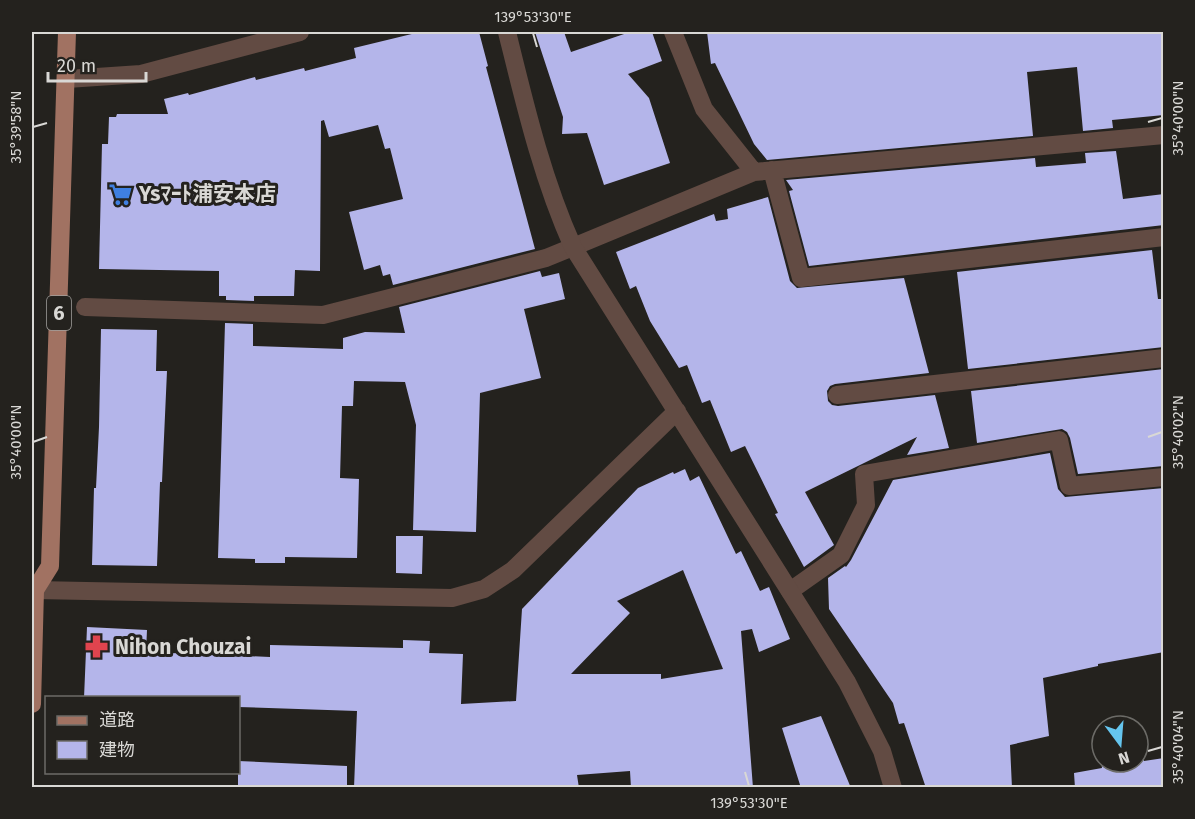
<svg xmlns="http://www.w3.org/2000/svg" width="1195" height="819" font-family="'Fira Sans','Noto Sans JP',sans-serif">
	<rect width="100%" height="100%" fill="#24221e"/>
	<!-- building -->
	<path fill="#b4b5ea" fill-rule="evenodd" d="M420,32H479L488,66L486,67L535,249L393,285L390,274L383,276L380,265L364,270L349,212L403,199L390,148L385,149L378,125L329,137L324,120L321,121L320,271L295,270L294,296H254V301L226,300V296H219V271L99,269L102,144H108L109,117H116L117,114H168L164,99L188,93L189,95L255,77L256,80L304,68L305,71L356,58L354,48Z
		M535,32H564L571,52L630,32H652L662,61L628,74L649,98L670,163L604,185L587,133L562,134L563,117Z
		M707,32H1164V115L1112,120L1113,128L1083,131L1077,67L1027,72L1033,136L767,160L754,144L715,63L711,64Z
		M1116,151L1123,199L1164,194V225L809,266L789,191L793,190L786,180L1035,158L1036,167L1086,163L1085,153Z
		M768,197L790,281L797,288L904,278L929,373L835,384L830,386L827,391L828,401L832,405L838,406L935,395L949,448L907,455L917,437L805,492L834,545L804,567L775,514L778,513L745,446L731,452L710,400L702,403L687,365L679,368L650,321L636,286L630,289L616,252L714,214L716,221L728,219L727,209Z
		M1152,250L1158,299H1164V347L968,369L957,272Z
		M540,271L542,277L559,273L565,299L524,309L541,378L480,393L476,532L413,530L416,425L405,382L354,381L353,406H342L340,478L359,479L357,558L285,557V563H255V559L218,558L225,323L253,324V346L343,349V338L365,332L405,333L399,307Z
		M101,329L157,330L156,371H167L162,482H160L157,566L92,565L94,488H96L99,427Z
		M1164,369V466L1078,474L1070,438L1067,432L1062,429L977,443L971,391Z
		M1050,453L1058,489L1065,497L1164,488V652L1098,664V666L1043,678L1049,736L1010,745L1012,788H926L904,723L899,724L893,703L829,609L828,578L845,566L846,567L851,560L893,480Z
		M685,469L690,481L699,476L736,554L741,551L760,591L769,587L790,639L759,652L752,629L741,631L753,788H631L630,771L577,775L579,788H354L357,711L238,707V698H84L87,627L147,630L146,652L270,657V645L403,648V640L430,641L429,653L463,654L461,704L516,701L522,609L638,488L673,472L674,474ZM683,570L723,669L661,679V674H571L630,613L617,601Z
		M396,536H423L422,574L396,573Z
		M821,716L851,788H801L782,728Z
		M1138,730H1140L1144,761L1164,758V788H1075L1074,773L1102,768L1098,735H1102V762H1138Z
		M238,761L347,766V788H238Z"/>
	<g fill="none" stroke-linecap="round" stroke-linejoin="round">
		<!-- pedestrian -->
		<path stroke="#624b43" stroke-width="18" d="M85,307L323,315L546,258L573,247"/>
		<!-- minor -->
		<path stroke="#624b43" stroke-width="18" d="M673,32L704,109L754,172
			M67,79L141,74L300,32
			M772,170L801,278L1164,237
			M573,247L754,172L1164,135
			M837,395L1164,358
			M790,591L841,555L866,505L864,474L1059,440L1069,486L1164,477"/>
		<!-- tertiary -->
		<path stroke="#624b43" stroke-width="18" d="M507,32C525,105 542,178 573,247L847,682L882,751L893,788
			M35,590L452,598L484,589L513,570L677,411"/>
		<!-- primary -->
		<path stroke="#a17262" stroke-width="18" d="M32,704L35,590L50,566L67,32"/>
	</g>
	<!-- ticks -->
	<path fill="none" stroke="#d9d8d5" stroke-width="2" d="M533,33L537,47M1148,122L1162,118M33,127L47,123M1148,437L1162,432M33,442L47,437M1148,751L1162,747M745,772L749,786"/>
	<!-- icons -->
	<defs>
		<symbol id="supermarket-bare" viewBox="-9 -9 18 18"><path d="M-6-5.5h2.5l.6 2H6L4.5 2H-2.5L-4.4-4H-6ZM-1.5 3.2a1.3 1.3 0 1 0 .1 0ZM3 3.2a1.3 1.3 0 1 0 .1 0Z" fill="#3f7fe0" stroke="#24221e" stroke-width="2.5" paint-order="stroke"/></symbol>
		<symbol id="pharmacy-bare" viewBox="-9 -9 18 18"><path d="M-2-6h4v4h4v4h-4v4h-4v-4h-4v-4h4Z" fill="#e0444e" stroke="#24221e" stroke-width="2.5" paint-order="stroke"/></symbol>
	</defs>
	<g fill-rule="evenodd">
		<use href="#supermarket-bare" x="104" y="178" width="33" height="33"/>
		<use href="#pharmacy-bare" x="80" y="630" width="33" height="33"/>
	</g>
	<g text-anchor="middle" stroke-width="6" stroke-linejoin="round" paint-order="stroke">
		<!-- shield labels -->
		<rect fill="#24221e" stroke="#a3a19e" stroke-width="1.5" x="47" y="296" width="24" height="34" rx="4.5"/>
		<g font-size="20" font-weight="bold" fill="#d9d8d5">
			<text x="59" y="320">6</text>
		</g>
		<!-- poi labels -->
		<g font-size="21" font-weight="bold" fill="#d9d8d5" stroke="#24221e" text-anchor="start">
			<text x="139" y="201">Ysﾏｰﾄ浦安本店</text>
			<text x="115" y="654">Nihon Chouzai</text>
		</g>
	</g>
	<!-- border -->
	<rect width="1195" height="819" fill="none" stroke="#24221e" stroke-width="66"/>
	<!-- legend -->
	<rect x="45" y="696" width="195" height="78" fill="#24221e" stroke="#6c6b67" stroke-width="1.5"/>
	<rect x="57" y="716" width="30" height="9" fill="#a17262" stroke="#6c6b67" stroke-width="1.5"/>
	<text x="99" y="726" font-size="18" fill="#d9d8d5">道路</text>
	<rect x="57" y="741" width="30" height="18" fill="#b4b5ea" stroke="#6c6b67" stroke-width="1.5"/>
	<text x="99" y="756" font-size="18" fill="#d9d8d5">建物</text>
	<!-- north arrow -->
	<g transform="translate(1120 744) rotate(164)"><circle r="28" fill="#24221e" stroke="#6c6b67" stroke-width="1.5"/>
	<path d="M0-4.5L10 22L0 15L-10 22Z" fill="#65c5ee"/>
	<text y="-9" font-size="16" font-weight="bold" text-anchor="middle" fill="#d9d8d5">N</text>
	</g>
	<!-- scale -->
	<path d="M48 72v9h98v-9" fill="none" stroke="#d9d8d5" stroke-width="3"/>
	<text x="57" y="72" font-size="18" fill="#d9d8d5" stroke="#24221e" stroke-width="4.5" paint-order="stroke">20 m</text>
	<rect x="33" y="33" width="1129" height="753" fill="none" stroke="#d9d8d5" stroke-width="2"/>
	<g font-size="15" text-anchor="middle" fill="#d9d8d5">
		<text x="533" y="22">139°53'30"E</text>
		<text transform="translate(1178 118) rotate(-90)" y="5">35°40'00"N</text>
		<text transform="translate(16 127) rotate(-90)" y="5">35°39'58"N</text>
		<text transform="translate(1178 432) rotate(-90)" y="5">35°40'02"N</text>
		<text transform="translate(16 442) rotate(-90)" y="5">35°40'00"N</text>
		<text transform="translate(1178 747) rotate(-90)" y="5">35°40'04"N</text>
		<text x="749" y="808">139°53'30"E</text>
	</g>
</svg>
